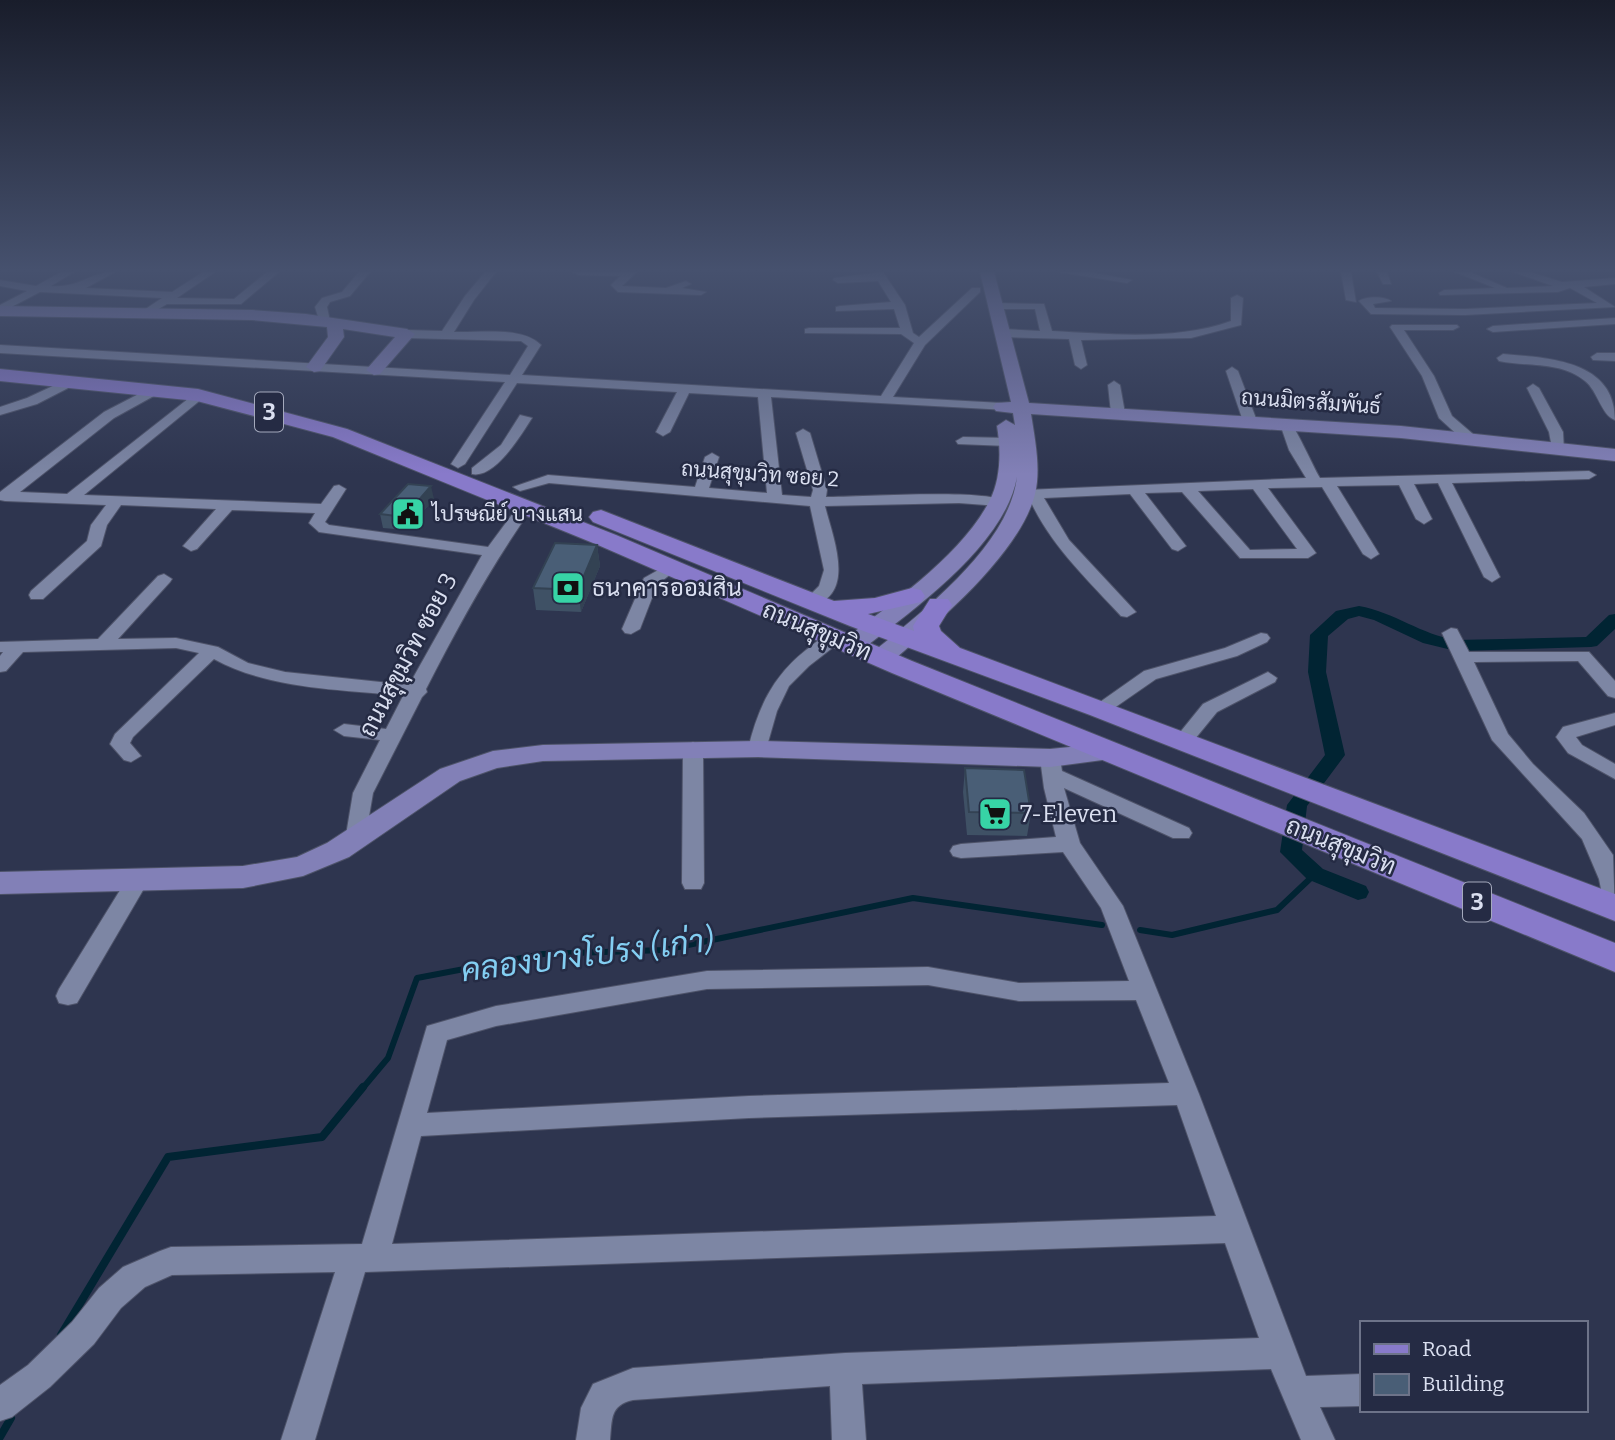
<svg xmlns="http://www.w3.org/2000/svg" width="1615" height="1440" font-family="Bitter,Sarabun,serif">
	<rect width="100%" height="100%" fill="#2e354f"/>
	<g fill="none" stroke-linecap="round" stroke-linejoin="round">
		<!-- stream-far1 -->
		<path stroke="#012433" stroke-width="6" d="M1140,930L1172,935L1277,910L1315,874
			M362,1089L388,1058L417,978L543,954L664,950L913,898L1102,925"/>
		<!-- stream -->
		<path stroke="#012433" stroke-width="8" d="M61,1335L168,1157L322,1137L363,1087
			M0,1437L11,1418"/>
		<!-- canal -->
		<path fill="#012433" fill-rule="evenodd" d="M1359,606C1394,612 1422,635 1456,640L1586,637L1609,615L1615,614V629L1597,646L1591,647L1456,651L1423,643L1374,620L1359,616L1348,619L1328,636L1326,672L1345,755L1307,806L1302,850L1323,869L1366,886L1369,892L1366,898L1358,900L1307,879L1280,852L1287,805L1325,755L1308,672L1310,635L1336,611Z"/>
		<defs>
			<path id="street" d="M61,272H74L51,286C81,288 89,272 115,272L86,288L172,292L203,272H215L177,298L234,299L267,272H279L241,304H167L145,317L141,316V312L162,298L40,292L0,313V305L27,291L0,286V280L36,286Z
				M359,272H370L350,296L330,302L327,307L330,321L320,323L315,307L322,298L342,292Z
				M485,272H496L474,300L454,332C480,333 522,326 541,345L522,375L881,396L914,343L901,334L805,333V329L809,328H900L894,309L836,311V307L840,306L891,302L878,281L838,283L833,280L834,278L883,272L905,305L913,333L919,337L972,288H980V292L925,345L893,397L1002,403L1009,407L1007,410L771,397L782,495L811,497L813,490L796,433L803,429L810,433L827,490L826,497C854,497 992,488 1006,502L999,506L959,503L825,506C832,535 857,594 813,605L805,600L819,586L824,570L810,506L549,483L520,491L513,487L548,475L695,487L705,457L712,453L719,457L709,488L767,493L758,397L689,393L670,432L663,436L656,432L677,392L517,383L465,464L458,468L451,464L505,382L0,353V345L510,375L528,346L521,341L407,338L401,334L407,330L442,331L465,296Z
				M573,272H637L622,286L666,288L686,281L691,284L682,288L706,292L701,295L618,292L611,285L620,276L578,275Z
				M1059,272H1090L1132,280L1127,283Z
				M1341,272H1351L1356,302L1346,300Z
				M1377,272H1387L1391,284H1383Z
				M1455,272H1470L1507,288L1553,286L1513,272H1530L1562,282L1615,278V284L1584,287L1615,307L1465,315L1371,314L1359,301C1366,296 1384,296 1391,301L1373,304L1375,308L1465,309L1597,303L1570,288L1558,292L1440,295L1439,293L1444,290L1495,288Z
				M1237,295L1243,298L1241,325L1191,338L1081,340L1087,365L1081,369L1075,365L1069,339L1003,337L997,333L1003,329L1040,331L1035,309H996L990,306L996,303L1044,304L1052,331C1108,334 1176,341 1231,321V298Z
				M1615,318V324L1493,332L1487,329L1493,326Z
				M1392,325H1457L1459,327L1453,330H1404L1434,376L1452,416L1473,434V440H1463L1439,418L1422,376L1390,327Z
				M1597,353H1615V361L1593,360L1591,357Z
				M1503,354C1548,358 1615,360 1615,420C1601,415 1598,391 1585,381C1561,361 1527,367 1499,361L1497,358Z
				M1232,367L1238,371L1257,421L1255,424L1243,421L1226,371Z
				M70,378L76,382L74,385L37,404L0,415V407L27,398Z
				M1114,381L1120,385L1125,413L1118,417L1111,413L1108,385Z
				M1533,384L1539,388L1563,432L1564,451L1552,448L1549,432L1527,388Z
				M156,385L162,389L161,392L114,418L20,492L67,494L198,391L204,395L203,398L84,495L321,504L334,486L339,485L346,489L325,522L329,525L488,547L519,505H529L532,508C491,566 458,626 426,689L427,692L422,697L373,793L365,840H349L346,835L353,793L380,740L344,736L334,730L344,724L386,729L403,696C340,689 271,690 214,659L133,737L130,743L141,756L131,762L124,760L110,744L115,734L199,653L176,648L23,652L6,671L0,672V656L3,652H0V642L98,639L158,576L164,574L172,579L170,582L118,639L176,638L218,647L248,663L285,672L409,685L482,555L319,532L309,523L315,513L232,510L197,549L191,551L183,546L216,509L121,505L107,525L101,546L43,599H31L29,595L31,591L87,541L91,525L106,505L5,501L0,500V492L104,412Z
				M520,415L532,418C521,435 495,479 472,474V468L501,445Z
				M1287,420C1294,422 1313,467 1320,478L1589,471L1596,475L1589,479L1452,483L1500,577L1492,582L1484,577L1438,483L1414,484L1432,519L1424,524L1416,519L1399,485L1337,486L1379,554L1371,559L1363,554L1322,487L1268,488L1316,553L1308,558H1240L1182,492L1145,493L1186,546L1178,551L1172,549L1130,494L1044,498L1069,540L1136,612L1127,617L1121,616C1087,579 1050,545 1029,498L1018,494L1025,490L1306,478L1289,450L1280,424ZM1253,489L1297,549L1250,550L1198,491Z
				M963,437L1008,438L1015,442L1008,446L958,444L956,441Z
				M669,564L677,569L657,585L640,629L631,634L625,633L622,629L644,578Z
				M1451,628L1457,629L1469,652H1589L1615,681V698L1608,696L1578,661L1474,662L1508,734L1533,764L1584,813L1613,855L1615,916L1606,914L1599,879L1582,839L1492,740L1442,633Z
				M834,633L843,638L840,642L809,666L789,686L777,711L765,753H751L748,749C758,708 772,677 806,650C814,644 823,635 834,633Z
				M1261,633L1267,634L1270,638L1267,642L1237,656L1156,679L1107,713H1093L1090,709L1144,671L1225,648Z
				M1268,672L1277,678L1275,682L1217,712L1190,745H1176L1173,741L1203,704Z
				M1615,713V725L1576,737L1582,745L1615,764V779L1568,753L1556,737L1563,727Z
				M693,742L703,748L704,883L701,889H685L682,883L683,748Z
				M1050,752L1060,758L1062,771L1189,828L1192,833L1189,838H1173L1064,788L1080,843L1123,906L1199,1094L1306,1376L1361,1374V1406L1320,1407L1335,1440H1301L1271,1369L862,1384L866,1440H832L830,1386L633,1400C610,1405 612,1419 610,1440H576L581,1408L593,1384L633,1368L845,1353L1259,1338L1225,1243L365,1272L315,1440H281L335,1272L172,1275L145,1287L121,1308L94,1344L50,1387L12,1417L0,1421V1385L28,1365L72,1322L99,1288L123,1267L160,1251L171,1247L362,1244L427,1026L496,1006L707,971L928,967L1019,983L1129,981L1101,908L1063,852L961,858L953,856L950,851L953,846L961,844L1056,837L1044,788L1040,758ZM928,985L1019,1001L1136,1000L1169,1083L749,1096L427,1113L447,1040L496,1026L707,989ZM1177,1105L1216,1216L392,1244L421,1136L749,1118Z
				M138,872L146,874L149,880L77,1003L68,1005L59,1003L56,996L59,989L130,874Z"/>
			<path id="secondary" d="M980,272H994L1029,403L1401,426L1615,449V461L1401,438L1031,414C1035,440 1041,469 1035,494C1020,554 936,624 890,663H872L869,658L872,653C923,611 1009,546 1017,477C1005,545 912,611 860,651H842L839,646L842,641C891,604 962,555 990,500C1001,478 1001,450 997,426L1006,420L1015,425L1013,413L996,411L993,407L996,403L1011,402Z
				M0,306L252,310L306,314L407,329L415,334L380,374L374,375L366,370L395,337L343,329L344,337L320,371L314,372L306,367L328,337L327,327L252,320L0,316Z
				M758,741L1050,749L1110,743L1120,745L1124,751L1120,757L1110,759L1050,767L758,757L543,761L497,768L460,781L349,857L303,876L243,888L0,894V872L243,866L297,857L327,843L440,769L493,751L543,745Z"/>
			<path id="primary" d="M0,369L198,389L347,429L616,535L912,661L1615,943V972L892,673L598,545L333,437L197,401L0,381Z
				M601,510L834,601L875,598L912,588L921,590L925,596L921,602L868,614L914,631L913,626L930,599H948L952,605L939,626L941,631L960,648L1615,894V921L1090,715L850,626L593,522L589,517L593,512Z"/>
		</defs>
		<!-- street casing -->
		<use href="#street" stroke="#4e5369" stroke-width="2"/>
		<!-- secondary casing -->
		<use href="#secondary" stroke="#4e5369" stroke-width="2"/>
		<!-- primary casing -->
		<use href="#primary" stroke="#4e5369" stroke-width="2"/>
		<!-- street -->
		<use href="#street" fill="#7d86a4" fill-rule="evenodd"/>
		<!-- secondary -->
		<use href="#secondary" fill="#8280b7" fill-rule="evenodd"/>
		<!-- primary -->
		<use href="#primary" fill="#887aca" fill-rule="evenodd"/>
	</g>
	<!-- wall -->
	<path fill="#3f5165" d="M434,499L407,530L383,528L380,514Z
		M597,545L600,566L581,612L536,610L533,588Z
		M965,768L1031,813L1027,836L967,835L963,792Z"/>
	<!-- shaded-wall -->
	<path fill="#334253" d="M431,486L434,499L407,530L404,517Z
		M597,545L600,566L581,612L578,590Z"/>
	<!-- building -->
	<path fill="#495e76" stroke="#334253" stroke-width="2" d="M408,484L431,486L404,517L380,514Z
		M555,543L597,545L578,590L533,588Z
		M965,768L1024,770L1031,813L969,812Z"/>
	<!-- sky -->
	<linearGradient id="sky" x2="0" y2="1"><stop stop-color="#191d2b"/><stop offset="0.57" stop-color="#46516e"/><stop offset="1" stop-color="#46516e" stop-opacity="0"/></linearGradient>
	<rect width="1615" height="474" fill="url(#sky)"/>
	<!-- icons -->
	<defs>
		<symbol id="civic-square" viewBox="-11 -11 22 22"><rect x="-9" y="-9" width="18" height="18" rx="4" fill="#37d4a6" stroke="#252b44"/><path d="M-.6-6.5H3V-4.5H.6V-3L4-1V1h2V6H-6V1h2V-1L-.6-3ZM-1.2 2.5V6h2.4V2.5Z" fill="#111"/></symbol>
		<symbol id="bank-square" viewBox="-11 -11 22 22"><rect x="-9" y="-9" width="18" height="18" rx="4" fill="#37d4a6" stroke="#252b44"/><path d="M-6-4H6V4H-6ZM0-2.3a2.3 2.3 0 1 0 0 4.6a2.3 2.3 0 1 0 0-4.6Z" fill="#111"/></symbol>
		<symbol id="supermarket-square" viewBox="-11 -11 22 22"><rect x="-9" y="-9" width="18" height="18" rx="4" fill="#37d4a6" stroke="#252b44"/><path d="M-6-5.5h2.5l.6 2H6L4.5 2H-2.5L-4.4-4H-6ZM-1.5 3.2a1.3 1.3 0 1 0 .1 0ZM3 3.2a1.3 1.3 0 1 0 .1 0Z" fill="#111"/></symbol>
	</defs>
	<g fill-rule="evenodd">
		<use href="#civic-square" x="389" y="495" width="38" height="38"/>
		<use href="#bank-square" x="549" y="569" width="38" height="38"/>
		<use href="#supermarket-square" x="976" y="795" width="38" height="38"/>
	</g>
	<g text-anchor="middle" stroke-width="5" stroke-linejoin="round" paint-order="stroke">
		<!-- far-street labels -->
		<g font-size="21" fill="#dadff0" stroke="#252b44">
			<text transform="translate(1311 402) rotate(4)" y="7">ถนนมิตรสัมพันธ์</text>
			<text transform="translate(760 474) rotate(4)" y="7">ถนนสุขุมวิท ซอย 2</text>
		</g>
		<!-- far-poi labels -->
		<g font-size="21" fill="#dadff0" stroke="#252b44" text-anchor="start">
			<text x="432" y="521">ไปรษณีย์ บางแสน</text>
		</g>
		<!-- shield labels -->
		<g fill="#252b44" stroke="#a4a9bc" stroke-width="2">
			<rect x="255" y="392.5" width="28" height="39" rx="5"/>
			<rect x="1463" y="882.5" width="28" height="39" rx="5"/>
		</g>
		<g font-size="23" font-weight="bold" fill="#dadff0">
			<text x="269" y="420">3</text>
			<text x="1477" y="910">3</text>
		</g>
		<!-- poi labels -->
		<g font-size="24" fill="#dadff0" stroke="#252b44" text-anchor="start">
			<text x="592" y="596">ธนาคารออมสิน</text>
			<text x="1020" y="822">7-Eleven</text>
		</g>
		<!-- street labels -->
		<g font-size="24" fill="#dadff0" stroke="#252b44">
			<text transform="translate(817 631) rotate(23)" y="8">ถนนสุขุมวิท</text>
			<text transform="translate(408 655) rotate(-62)" y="8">ถนนสุขุมวิท ซอย 3</text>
			<text transform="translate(1341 846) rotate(22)" y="8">ถนนสุขุมวิท</text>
		</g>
		<!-- near-water labels -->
		<g font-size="32" font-style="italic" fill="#83cef2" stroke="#252b44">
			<text transform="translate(587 955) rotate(-7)" y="11">คลองบางโปรง (เก่า)</text>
		</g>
	</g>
	<!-- legend -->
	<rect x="1360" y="1321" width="228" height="91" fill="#252b44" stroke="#6d7389" stroke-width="2"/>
	<rect x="1374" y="1344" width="35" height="10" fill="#887aca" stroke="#6d7389" stroke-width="2"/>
	<text x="1422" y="1356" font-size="21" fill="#dadff0">Road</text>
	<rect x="1374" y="1374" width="35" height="21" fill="#495e76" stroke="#6d7389" stroke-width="2"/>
	<text x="1422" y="1391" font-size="21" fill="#dadff0">Building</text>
</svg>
